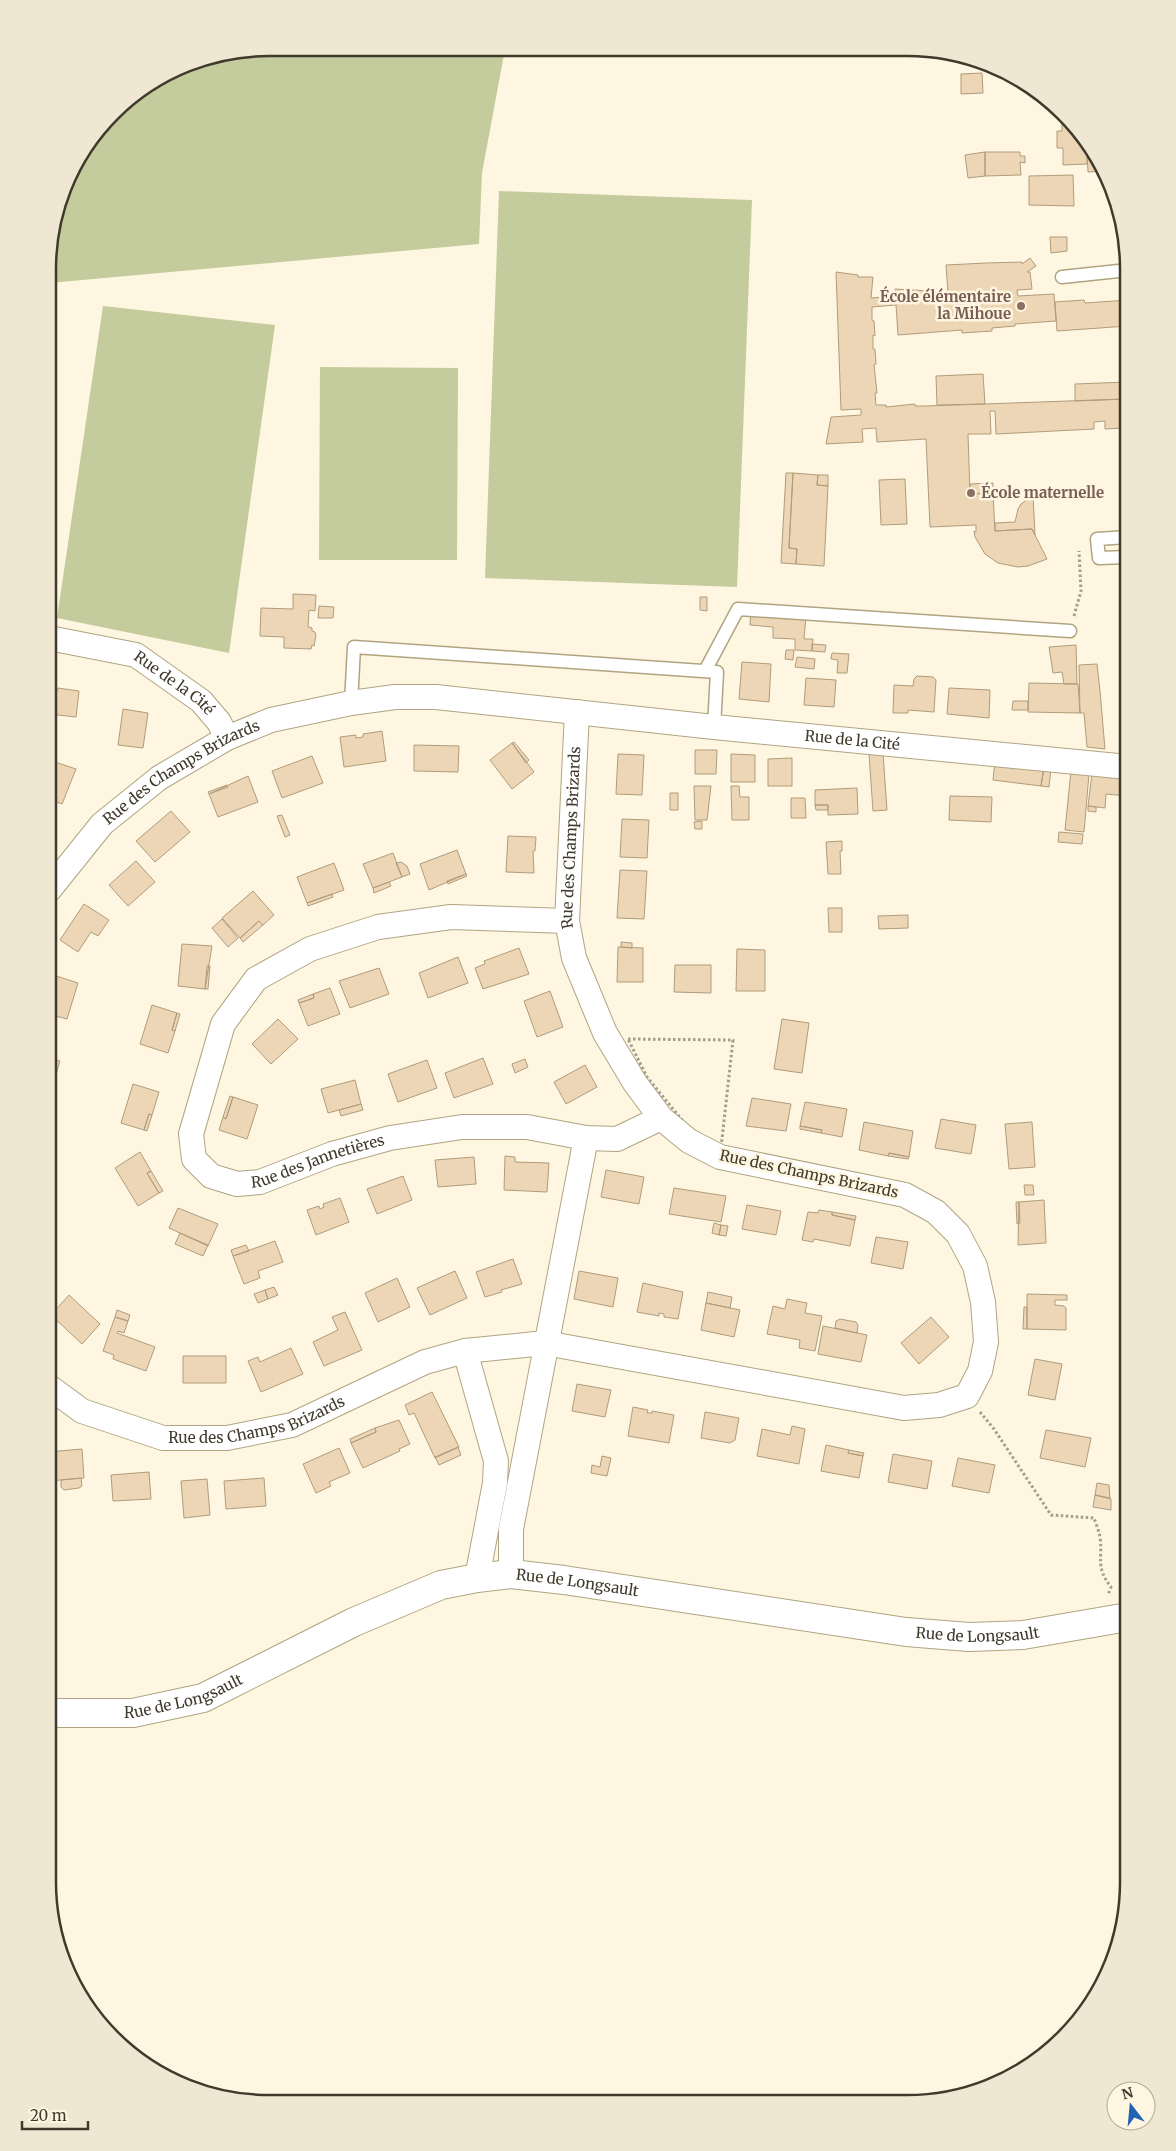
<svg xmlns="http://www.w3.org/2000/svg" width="1176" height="2151" font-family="Merriweather,serif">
	<rect width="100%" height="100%" fill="#fef6e0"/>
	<!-- green -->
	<path fill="#c4cb9c" d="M269,48L505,49L482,173L479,244L49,283V240L70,171L123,103L184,64Z
		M499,191L752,200L737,587L485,578Z
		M103,306L275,325L229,653L57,618Z
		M320,367L458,368L457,560H319Z"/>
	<!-- building -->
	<path fill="#ecd6b5" stroke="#b09c7c" d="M982,73L983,93L961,94V74Z
		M1062,115L1087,141V164L1063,165V148H1057V131H1062Z
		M1087,151H1094L1104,171L1088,172Z
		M985,152V176L968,178L965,155Z
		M985,152H1020V156H1025V163L1020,162L1021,175L985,176Z
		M1073,175L1074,206L1029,205V176Z
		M1050,237H1067V251L1051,253Z
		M1030,258L1036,266L1027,272H1030L1032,289L1017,290L1018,296L1054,294L1056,321L1015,324V326L992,328V331L962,333V330L898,335L896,305L872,307V320L874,321L875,336L873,335V349H875L876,364L874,365L877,393H875L876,405H886V407L915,404V406H925L985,404L1123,399L1124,428L1105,429V421L1094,422V429L996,434L995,411H990L991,434H968L970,494L993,493L995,531L1032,529L1047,559L1028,566L1018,567L998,563L985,554L975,537L974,531L976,532V525L930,527L926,439L877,442L876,428L862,429L863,442L826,444L831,417L861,415V409L841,410L836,272L858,275V277H873L871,298L895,296V289L930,291V294L948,293L946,265L986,263L1022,262V264Z
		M1084,300L1085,303L1128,300V326L1057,331L1055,302Z
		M983,374L985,404L937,405L936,376Z
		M1128,382V399L1075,401V384Z
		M786,473H793L789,548L797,549L796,564L781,563Z
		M793,473L818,475L817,485L828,486L824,566L796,564L797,549L789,548Z
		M818,475H828V486L817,485Z
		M905,479L907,524L881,525L879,480Z
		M993,483V493L970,494V484Z
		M1033,495L1035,535L1032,529L995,531V523L1015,522L1018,509L1021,504Z
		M293,594L316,595L315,611L309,610L308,627L312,628V631L315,632L316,635L314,646L312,645L311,649L284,648V637L260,636L261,608L293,609Z
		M700,597H707V611L700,610Z
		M319,606L334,607L333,618H318Z
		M751,611L806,616L804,639H813L812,651L795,650V639L773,638V627L750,625Z
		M812,644L826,645L825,652L812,651Z
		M1076,645L1077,684H1064L1062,672L1053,673L1049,647Z
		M786,650H794L793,660L785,659Z
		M832,653L849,654L847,673H837L838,660L831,659Z
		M797,657L815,659L814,669L795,667Z
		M742,662L771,664L769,702L739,699Z
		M1097,664L1100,691L1105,749L1087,747L1084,713H1080L1079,665Z
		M917,676L933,677L936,680L934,712L908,710V713H893L894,685L913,686L914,679Z
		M806,678L836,680L834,707L804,705Z
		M1029,683L1078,684L1080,713L1028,712Z
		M49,687H54L53,690H58V688L79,691L76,717L49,714Z
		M949,688L990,690L989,718L947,714Z
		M1013,701H1028V710H1012Z
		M123,709L148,713L143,748L118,745Z
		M382,731L386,761L344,767L340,737L356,735V738L363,737V734Z
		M514,742L529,760L526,763L512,743Z
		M512,743L534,772L512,789L490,760Z
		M414,745L459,746L458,772L414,771Z
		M695,750H717L716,774H695Z
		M883,753L887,810L873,811L869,754Z
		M618,754L644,755L642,795L616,794Z
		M731,754L755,755V782H731Z
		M312,756L323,783L282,798L272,771Z
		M792,758V786H768V759Z
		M49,760L76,769L62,804L49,799Z
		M995,761L1044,767L1041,786L993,780Z
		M1044,767L1051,768L1049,787L1041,786Z
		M1071,771L1089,774L1084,832L1065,830Z
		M1092,774L1128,777V796L1106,794L1105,808L1088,806Z
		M248,776L258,802L218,817L209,794Z
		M227,785L228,787L209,794L208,792Z
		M694,786H711L707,820H695Z
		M731,786H739L740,797H749V820H732Z
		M857,788L858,814L828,815V805H815V790Z
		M670,793H678V810H670Z
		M950,796L992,797L991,822L949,820Z
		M791,798H805L806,818H791Z
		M815,805H828V810H816Z
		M1088,806L1096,807V812L1088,811Z
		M171,811L190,832L155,862L136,841Z
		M282,815L290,835L285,837L277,816Z
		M622,819L649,820L647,858L620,857Z
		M702,821V829H695L694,822Z
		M1059,832L1083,834L1082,844L1058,842Z
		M508,836L536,837L535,851H533L534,873L506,872Z
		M842,841V851H840L841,874H828L826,842Z
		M457,850L466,874L429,890L420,864Z
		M393,853L402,877L373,888L363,864Z
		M136,861L155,882L128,906L109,885Z
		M401,862L407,866L410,874L402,877L396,863Z
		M334,863L344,890L307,903L297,877Z
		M620,870L647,871L644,919L617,918Z
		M466,874L467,876L448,884L447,881Z
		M389,882L391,886L374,893L373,888Z
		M253,891L274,915L263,925L259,921L240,938L222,918Z
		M332,894L333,897L308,906L307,903Z
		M84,904L109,920L98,936L91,932L78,952L60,940Z
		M828,908H842V932H829Z
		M908,915V928L879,929L878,916Z
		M222,919L238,938L228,947L212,928Z
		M259,921L263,925L243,942L240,938Z
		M621,942L632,943V948L621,947Z
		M182,944L212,946L205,989L178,986Z
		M618,947L643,948V982H617Z
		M519,948L529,974L483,989L475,968L485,964L484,961Z
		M737,949L765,950V991H736Z
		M458,957L468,983L428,998L419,973Z
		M675,965H711V993L674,992Z
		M207,966H210L208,989H205Z
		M379,968L389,994L350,1008L339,981Z
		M53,975L78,983L67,1019L48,1014L49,991Z
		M330,988L340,1014L308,1026L299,1003L314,998L313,994Z
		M550,991L563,1027L537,1037L524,1001Z
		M313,994L314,998L299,1003L298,1000Z
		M152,1005L177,1013L172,1030L175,1031L168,1053L140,1044Z
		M177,1013L180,1014L175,1031L172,1030Z
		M278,1019L298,1039L271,1064L252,1044Z
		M782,1019L809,1023L802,1073L774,1069Z
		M48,1057L60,1061L49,1097H48Z
		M483,1058L493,1084L454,1098L445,1073Z
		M525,1059L528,1067L515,1073L512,1064Z
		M427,1060L437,1088L398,1102L388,1074Z
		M585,1065L597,1087L566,1104L554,1082Z
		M355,1080L361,1104L328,1113L321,1089Z
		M133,1084L159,1092L152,1115L149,1114L144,1130L121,1123Z
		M230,1096L233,1097L226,1119L223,1117Z
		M233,1097L258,1105L247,1139L219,1130L223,1117L226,1119Z
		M752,1098L791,1104L786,1131L746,1126Z
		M805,1102L847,1109L842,1137L821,1133L822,1130L800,1126Z
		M361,1104L363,1110L341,1116L339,1110Z
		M149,1114L152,1115L147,1131L144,1130Z
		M941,1119L976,1125L971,1154L935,1148Z
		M864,1122L913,1131L909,1157L889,1153L888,1156L859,1150Z
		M1032,1122L1035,1167L1009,1169L1005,1124Z
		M800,1126L822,1130L821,1133L800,1129Z
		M140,1152L151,1171L147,1173L159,1193L138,1206L115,1168Z
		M889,1153L909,1157L908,1159L888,1156Z
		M505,1156L515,1157V1162L549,1163L547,1192L504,1190Z
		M474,1157L476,1184L438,1187L435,1160Z
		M606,1170L644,1177L639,1204L601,1197Z
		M151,1171L163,1191L159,1193L147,1173Z
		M403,1176L412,1200L377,1214L367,1189Z
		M1024,1185H1033L1034,1195H1025Z
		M674,1188L726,1196L721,1222L669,1214Z
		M340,1198L349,1222L316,1235L307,1210L319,1206L320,1209L324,1207L323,1204Z
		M1044,1200L1046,1243L1018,1245L1019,1202Z
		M1016,1202H1019L1020,1223L1017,1224Z
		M747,1205L781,1211L776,1235L742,1229Z
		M178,1208L218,1224L208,1246L169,1228Z
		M819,1210L832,1212V1215L855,1220L850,1246L814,1239L813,1242L802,1240L808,1212L818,1213Z
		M832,1212L856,1216L855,1220L832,1215Z
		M714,1223L721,1225L719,1235L712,1233Z
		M721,1225L728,1226L726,1236L719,1235Z
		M180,1233L208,1245L203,1256L175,1244Z
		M876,1237L908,1242L903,1269L871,1263Z
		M275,1241L283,1262L258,1271L260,1278L244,1284L233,1256Z
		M246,1245L249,1251L233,1256L231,1250Z
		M513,1259L522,1284L501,1290L502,1292L485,1297L476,1272Z
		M455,1271L467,1298L430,1315L417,1288Z
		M579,1271L618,1278L613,1307L574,1299Z
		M397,1278L410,1307L378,1322L365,1293Z
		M643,1283L683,1292L678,1319L664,1317V1314L659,1313V1316L637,1312Z
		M274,1287L278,1295L268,1299L265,1290Z
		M265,1290L268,1299L258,1303L254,1294Z
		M708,1292L732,1297L730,1308L706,1303Z
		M1027,1294L1067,1295V1300H1055V1305L1064,1306L1066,1308V1330L1027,1329Z
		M69,1295L100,1324L82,1344L51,1315Z
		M787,1299L807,1303L805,1313L822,1316L815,1351L799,1348L800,1340L767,1334L773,1306L785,1309Z
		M706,1303L740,1310L734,1337L701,1330Z
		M1024,1307H1027V1329H1023Z
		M117,1310L130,1315L128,1321L115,1317Z
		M345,1312L362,1350L324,1366L313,1342L338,1330L332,1317Z
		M115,1317L128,1321L124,1333L118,1331L117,1333L155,1347L146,1371L113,1359L114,1355L103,1351Z
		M931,1317L949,1337L919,1364L901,1343Z
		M840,1319L856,1322L858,1325L857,1333L835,1328L836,1321Z
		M823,1326L867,1335L861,1362L818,1354Z
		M291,1348L303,1374L261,1392L248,1361L258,1357L260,1362Z
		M183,1356H226V1383H183Z
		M1035,1359L1062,1364L1055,1400L1028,1395Z
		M577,1384L611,1390L605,1417L572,1411Z
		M432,1392L459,1447L435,1458L414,1413L409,1415L405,1405Z
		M633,1407L648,1410L647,1413H652V1411L674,1415L669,1443L628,1436Z
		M705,1412L739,1418L735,1440L730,1443L701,1438Z
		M399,1420L410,1444L399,1449L400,1451L363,1468L351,1443L376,1432L375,1428Z
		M792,1426L805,1429L799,1464L757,1456L762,1429L790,1435Z
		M375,1428L376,1432L351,1443L350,1439Z
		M1046,1430L1091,1438L1085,1467L1040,1458Z
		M826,1445L849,1450L848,1453L863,1456L859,1478L821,1471Z
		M458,1447L461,1455L439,1465L435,1457Z
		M339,1448L350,1473L329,1482L331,1486L316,1493L303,1464Z
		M82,1449L84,1478L48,1481V1452Z
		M849,1450L864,1453L863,1456L848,1453Z
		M893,1454L932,1461L927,1489L888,1482Z
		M602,1456L611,1458L607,1476L591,1473L592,1465L600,1467Z
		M958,1458L995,1465L989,1493L952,1486Z
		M149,1472L151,1499L113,1501L111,1475Z
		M81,1478L82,1486L79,1488L64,1490L61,1487V1480Z
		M264,1478L266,1506L226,1509L224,1481Z
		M207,1479L210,1515L184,1518L181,1481Z
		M1097,1483L1109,1485L1110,1498L1095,1495Z
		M1095,1495L1111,1499V1510L1093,1507Z"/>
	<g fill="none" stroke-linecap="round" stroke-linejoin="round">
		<defs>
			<path id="lane" d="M1062,277L1128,270
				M1128,557L1099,558L1097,539L1128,537
				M705,671L738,609L1070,631
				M351,703L354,647L717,672L714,727"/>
			<g id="street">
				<path id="s1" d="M49,638L136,655L201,701L219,722L227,738"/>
				<path id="s2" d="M49,890L102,824L159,778L227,738L271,720L351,703L395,697H436L714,727L1128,767"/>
				<path id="s3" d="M567,921L451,917L378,927L310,949L256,979L223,1024L191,1134L194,1159L211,1176L237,1184L260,1182L332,1154L390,1138L462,1127H527L586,1138L617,1139L661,1118"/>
				<path d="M465,1351L496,1461L495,1483L477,1578"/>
				<path id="s4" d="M48,1386L82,1411L163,1438H227L292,1425L425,1362L465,1351L545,1343L904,1408L939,1405L967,1396L980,1371L986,1342L983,1302L975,1266L958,1234L936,1212L905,1195L720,1157L689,1141L661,1118L635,1083L605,1033L574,958L567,921L577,712"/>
				<path d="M511,1574V1529L586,1138"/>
			</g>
			<g id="secondary">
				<path id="s5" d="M48,1713H133L203,1698L354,1622L441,1585L477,1578L511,1574L564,1580L906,1632L969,1637L1023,1635L1128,1617"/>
			</g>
		</defs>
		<!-- lane casing -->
		<use href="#lane" stroke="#b0a481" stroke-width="15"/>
		<!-- street casing -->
		<use href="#street" stroke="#b0a481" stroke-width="26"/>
		<!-- secondary casing -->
		<use href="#secondary" stroke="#b0a481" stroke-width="30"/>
		<!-- path -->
		<path stroke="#a39d8a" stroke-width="3" stroke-dasharray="2.5 2.5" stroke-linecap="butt" d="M1074,616L1081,591L1079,551
			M628,1039L733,1040L720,1157L691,1131L647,1077Z
			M980,1412L994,1429L1051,1515L1094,1518C1096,1524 1099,1531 1100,1537C1103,1560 1095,1566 1111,1587L1108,1595"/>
		<!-- lane -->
		<use href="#lane" stroke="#fff" stroke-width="12"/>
		<!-- street -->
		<use href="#street" stroke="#fff" stroke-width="24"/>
		<!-- secondary -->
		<use href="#secondary" stroke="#fff" stroke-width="28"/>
	</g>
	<!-- markers -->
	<g fill="#8d6e63" stroke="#fef6e0" stroke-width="2">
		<circle cx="1021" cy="306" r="5"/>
		<circle cx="971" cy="493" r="5"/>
	</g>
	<g text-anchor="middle" stroke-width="5" stroke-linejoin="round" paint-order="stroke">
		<!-- education labels -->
		<g font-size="15" font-weight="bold" fill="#785e54" stroke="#fef6e0" text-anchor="end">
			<text x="1011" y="302">École élémentaire<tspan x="1011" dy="17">la Mihoue</tspan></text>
			<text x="981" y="498" text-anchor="start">École maternelle</text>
		</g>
		<!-- street labels -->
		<g font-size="15" fill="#3f3a2b" stroke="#fef6e0">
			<text dy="5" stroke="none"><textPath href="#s1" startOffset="136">Rue de la Cité</textPath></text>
			<text dy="5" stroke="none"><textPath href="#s2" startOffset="870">Rue de la Cité</textPath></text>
			<text dy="5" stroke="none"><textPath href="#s2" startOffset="180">Rue des Champs Brizards</textPath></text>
			<text dy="5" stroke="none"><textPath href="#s4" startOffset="1758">Rue des Champs Brizards</textPath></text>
			<text dy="5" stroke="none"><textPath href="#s3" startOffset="654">Rue des Jannetières</textPath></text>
			<text transform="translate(809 1174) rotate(12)" y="5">Rue des Champs Brizards</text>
			<text dy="5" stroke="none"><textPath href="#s4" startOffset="224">Rue des Champs Brizards</textPath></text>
			<text dy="5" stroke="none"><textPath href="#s5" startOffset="558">Rue de Longsault</textPath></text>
			<text dy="5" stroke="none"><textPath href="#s5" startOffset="962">Rue de Longsault</textPath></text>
			<text dy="5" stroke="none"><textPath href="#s5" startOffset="138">Rue de Longsault</textPath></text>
		</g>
	</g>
	<!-- crop -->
	<path d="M0 0H1176V2151H0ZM269 56H907A213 213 0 0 1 1120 269V1882A213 213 0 0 1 907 2095H269A213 213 0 0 1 56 1882V269A213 213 0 0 1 269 56Z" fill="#efe7d2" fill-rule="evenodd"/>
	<path fill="none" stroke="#3f3a2b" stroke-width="2.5" d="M269 56H907A213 213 0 0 1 1120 269V1882A213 213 0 0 1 907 2095H269A213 213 0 0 1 56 1882V269A213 213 0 0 1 269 56Z"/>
	<!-- north arrow -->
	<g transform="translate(1131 2106) rotate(344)"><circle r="24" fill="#fef6e0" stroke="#b2ab98"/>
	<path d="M0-4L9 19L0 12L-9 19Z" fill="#2063b3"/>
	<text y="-8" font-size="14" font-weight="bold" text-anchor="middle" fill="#3f3a2b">N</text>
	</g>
	<!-- scale -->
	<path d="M22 2121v8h66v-8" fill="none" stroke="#3f3a2b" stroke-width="2.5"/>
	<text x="30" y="2121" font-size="15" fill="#3f3a2b" stroke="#fef6e0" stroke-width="4" paint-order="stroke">20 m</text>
</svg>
